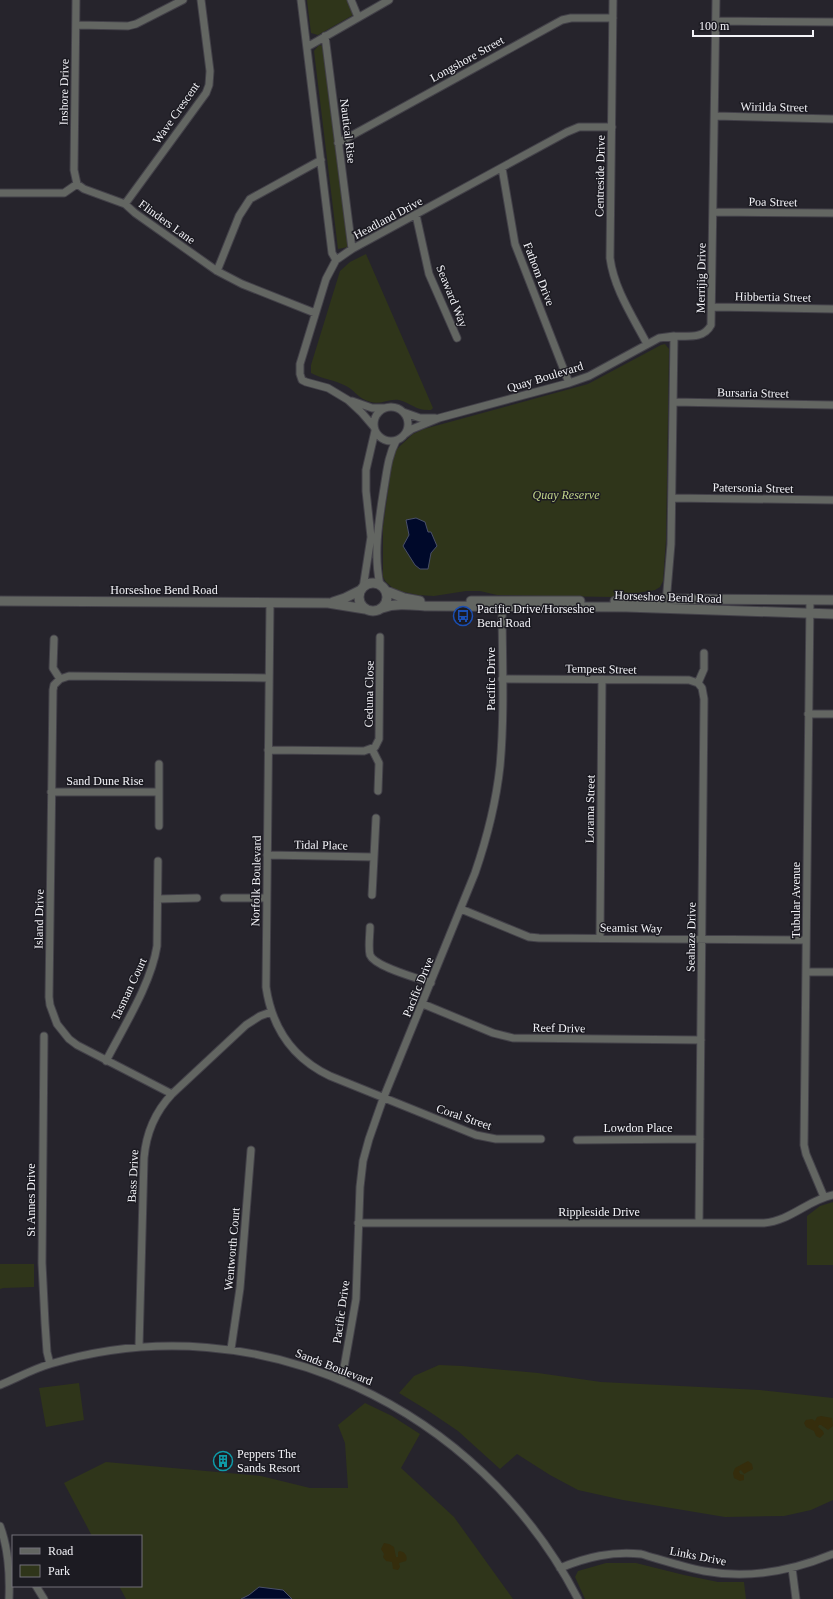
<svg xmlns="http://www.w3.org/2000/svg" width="833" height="1599" font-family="'Times New Roman',serif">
	<rect width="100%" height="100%" fill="#26242c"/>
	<!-- green -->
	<path fill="#2f351a" d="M307,0H347L353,15L318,35L311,33Z
		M319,45L323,46L348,247L338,249L314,51Z
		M366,254L433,408L431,410C416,411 411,403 399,400C390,398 380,405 371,402C357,398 357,392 346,386C335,380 322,379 311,373V365L340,271L350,262Z
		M665,344L669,349L666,540L663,581L660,587L655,590L612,597L497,595L480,591H466L434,596L418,595L395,590L386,582L383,577V527L392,462L396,450L400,446L413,434L424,429L588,384L661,345Z
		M833,1202V1265H807V1216L820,1206Z
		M0,1264H34V1287L3,1288L0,1289Z
		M439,1365L462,1366L538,1373L601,1382L760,1390L833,1398V1500L811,1510L784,1516L725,1517L623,1500L578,1490L550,1475L517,1454L500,1469L458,1431L427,1410L399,1393L414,1376Z
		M79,1383L84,1420L46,1427L39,1388Z
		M365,1403L392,1416L420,1434L401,1468L454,1517L513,1599H126L119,1586H141V1536H92L64,1483L106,1462L261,1476L310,1488H348L345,1443L338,1425Z
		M606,1563H636L684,1575L718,1582H744L746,1599H585L575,1577L578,1571Z"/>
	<!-- sand -->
	<path fill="#352d0c" d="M821,1416L832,1418L833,1426L828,1430L821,1425H819L818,1427L823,1431L824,1434L820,1438L816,1436L814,1431L806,1427L804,1423L806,1420L812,1419L815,1421L817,1417Z
		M748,1461L752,1464L753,1469L744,1474L741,1470L739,1471L740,1474L744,1475V1480L740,1481L734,1478L733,1473L735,1468Z
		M384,1543L389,1544L394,1547L396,1557H398V1552L400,1551C405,1552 408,1556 406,1561L399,1563L400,1567L398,1570L393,1569L392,1562L386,1561L383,1557L384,1554L381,1549Z"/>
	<!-- water -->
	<path fill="#00092a" stroke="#494f68" d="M416,518L425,522L428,532H431L437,546L431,553L428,569H420L415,565L403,546L409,535L406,520Z
		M259,1587L283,1590L292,1599H241L249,1595Z"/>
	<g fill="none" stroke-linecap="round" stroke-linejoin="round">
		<defs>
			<path id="minor" d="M76,0L74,170L77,184
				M301,0L332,253L336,260
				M351,0L358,17
				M613,0L610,258C614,289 633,317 647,344
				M716,21L833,22
				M76,25L128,26L136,24L183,0
				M325,36L352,249
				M307,47L389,0
				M715,116L833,119
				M338,143L562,20L571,18H613
				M502,168L515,244L569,383
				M77,184L84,189L125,204L135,213L217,271L242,284L315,313
				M0,193H64L77,184
				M125,204L206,93L209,85L210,71L201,0
				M713,212L833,213
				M416,215L429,274L457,338
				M217,271L239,216L250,199L321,160
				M712,307L833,309
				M352,401L372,408H385
				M673,402L833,405
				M374 424a17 17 0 1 1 34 0a17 17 0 1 1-34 0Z
				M403,412L420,418H435
				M374,427L362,413L348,400L328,388L306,382L302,380L300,374V364L326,279L336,260L352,249L567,132L579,127H612
				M405,434L412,429L439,418L569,383L589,376L659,338L674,336
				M672,498L833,500
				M380,585C373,553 379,520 384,488C387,471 388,456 396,441
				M363,588L371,537L366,491V470L375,431
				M810,600L804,1145L806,1154L824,1197
				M270,603L266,987C272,1028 292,1058 330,1076L476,1135L496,1139H541
				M666,603L671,544L674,336C688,336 704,339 711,325L716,0
				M54,639L53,668L60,679L54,685L53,690L49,997L50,1005L57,1024L69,1039L77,1045L172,1094
				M60,679L69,676L269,678
				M502,679L689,680L698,683
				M808,714H833
				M372,749L379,763L378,791
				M268,750L364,751L375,747L379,739L380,637
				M51,792H159V764
				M159,826V792
				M267,855L374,857L376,818
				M372,895L374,857
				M224,898H267
				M158,899L197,898
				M461,909L529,937L539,938L806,940
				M370,927C370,935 368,947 370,955C375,967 418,978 431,983
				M600,938L602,680
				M806,972H833
				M423,1004L493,1033L513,1038L701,1040
				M44,1036L42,1263L45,1323L47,1352L50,1364
				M106,1061C124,1026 151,984 157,946L158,861
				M577,1140L700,1139
				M358,1223H764C790,1221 808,1200 833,1195
				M699,1223L704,699L702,688L698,683L704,669V653
				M139,1347L144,1158C146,1134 155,1112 172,1094L246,1025L260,1016L271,1012
				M231,1349L240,1288L251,1150
				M342,1379L356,1299L360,1187L363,1161L369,1139L383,1099L475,873C487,838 496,803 500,766C505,712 502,656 502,602
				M0,1385C17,1378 33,1369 50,1364C259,1301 480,1409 578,1599
				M0,1526C9,1550 10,1574 9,1599
				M560,1568C587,1557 612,1551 641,1554C662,1560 683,1567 704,1571C747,1579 792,1571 833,1554
				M792,1568L796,1599
				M36,1586L44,1599"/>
			<path id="tertiary" d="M359 597a14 14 0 1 1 28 0a14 14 0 1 1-28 0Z
				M386,591L404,598L420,601
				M0,601L328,603L365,609
				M471,601H580
				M615,601L667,599L833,600
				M333,602L345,598L361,590
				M382,608C396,603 411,605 425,606L626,607L833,614"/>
		</defs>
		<!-- minor casing -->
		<use href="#minor" stroke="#434149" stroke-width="9"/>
		<!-- tertiary casing -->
		<use href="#tertiary" stroke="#434149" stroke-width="11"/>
		<!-- minor -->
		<use href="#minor" stroke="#636662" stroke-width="7"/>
		<!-- tertiary -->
		<use href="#tertiary" stroke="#636662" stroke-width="9"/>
	</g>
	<!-- icons -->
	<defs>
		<symbol id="bus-ring" viewBox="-11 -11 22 22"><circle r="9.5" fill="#1c1b22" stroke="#1a4fb4" stroke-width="1.5"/><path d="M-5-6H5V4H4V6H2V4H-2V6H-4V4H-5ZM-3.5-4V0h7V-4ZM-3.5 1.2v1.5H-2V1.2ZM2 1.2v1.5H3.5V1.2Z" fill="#1a4fb4"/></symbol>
		<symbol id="building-ring" viewBox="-11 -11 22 22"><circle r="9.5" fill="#1c1b22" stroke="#0f9aa8" stroke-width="1.5"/><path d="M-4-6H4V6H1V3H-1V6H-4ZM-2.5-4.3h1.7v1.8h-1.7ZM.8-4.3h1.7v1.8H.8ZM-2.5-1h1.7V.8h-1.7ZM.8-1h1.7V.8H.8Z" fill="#0f9aa8"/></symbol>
	</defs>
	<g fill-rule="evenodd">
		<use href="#bus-ring" x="452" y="605" width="22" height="22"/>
		<use href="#building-ring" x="212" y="1450" width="22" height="22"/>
	</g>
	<g text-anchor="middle" stroke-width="3" stroke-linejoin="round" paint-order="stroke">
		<!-- street labels -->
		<g font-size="12" fill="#f3f3f8" stroke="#1c1b22">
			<text transform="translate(467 59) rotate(-29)" y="4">Longshore Street</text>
			<text transform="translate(64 92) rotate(-89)" y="4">Inshore Drive</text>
			<text transform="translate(774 107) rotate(1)" y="4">Wirilda Street</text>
			<text transform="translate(176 113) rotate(-55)" y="4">Wave Crescent</text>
			<text transform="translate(348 131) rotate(83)" y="4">Nautical Rise</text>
			<text transform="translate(600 176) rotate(-89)" y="4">Centreside Drive</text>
			<text transform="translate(773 202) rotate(1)" y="4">Poa Street</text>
			<text transform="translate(388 218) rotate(-28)" y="4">Headland Drive</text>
			<text transform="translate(167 222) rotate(36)" y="4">Flinders Lane</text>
			<text transform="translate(539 274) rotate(69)" y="4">Fathom Drive</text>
			<text transform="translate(701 278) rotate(-89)" y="4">Merrijig Drive</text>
			<text transform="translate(452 296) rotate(68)" y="4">Seaward Way</text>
			<text transform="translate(773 297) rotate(1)" y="4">Hibbertia Street</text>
			<text transform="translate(545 377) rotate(-17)" y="4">Quay Boulevard</text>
			<text transform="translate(753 393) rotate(1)" y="4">Bursaria Street</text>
			<text transform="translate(753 488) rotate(1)" y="4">Patersonia Street</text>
			<text x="164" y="594">Horseshoe Bend Road</text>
			<text transform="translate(668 597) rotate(2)" y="4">Horseshoe Bend Road</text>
			<text transform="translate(601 669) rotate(1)" y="4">Tempest Street</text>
			<text transform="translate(491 679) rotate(-90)" y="4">Pacific Drive</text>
			<text transform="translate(369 694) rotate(-89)" y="4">Ceduna Close</text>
			<text x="105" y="785">Sand Dune Rise</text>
			<text transform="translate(590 809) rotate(-89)" y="4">Lorama Street</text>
			<text transform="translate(321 845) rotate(1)" y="4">Tidal Place</text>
			<text transform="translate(256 881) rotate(-89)" y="4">Norfolk Boulevard</text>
			<text transform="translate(796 900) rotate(-90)" y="4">Tubular Avenue</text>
			<text transform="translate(39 919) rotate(-89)" y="4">Island Drive</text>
			<text transform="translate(631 928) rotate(1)" y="4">Seamist Way</text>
			<text transform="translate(691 937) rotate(-89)" y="4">Seahaze Drive</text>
			<text transform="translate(418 987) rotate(-68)" y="4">Pacific Drive</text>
			<text transform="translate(129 989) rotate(-65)" y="4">Tasman Court</text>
			<text transform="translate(559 1028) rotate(1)" y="4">Reef Drive</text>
			<text transform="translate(464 1117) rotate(19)" y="4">Coral Street</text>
			<text x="638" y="1132">Lowdon Place</text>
			<text transform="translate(133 1176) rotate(-87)" y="4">Bass Drive</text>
			<text transform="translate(31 1200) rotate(-90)" y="4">St Annes Drive</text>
			<text x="599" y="1216">Rippleside Drive</text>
			<text transform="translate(232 1249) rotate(-85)" y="4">Wentworth Court</text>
			<text transform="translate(341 1312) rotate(-82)" y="4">Pacific Drive</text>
			<text transform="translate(334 1367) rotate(21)" y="4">Sands Boulevard</text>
			<text transform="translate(698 1556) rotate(11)" y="4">Links Drive</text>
		</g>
		<!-- park labels -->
		<g font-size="12" font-style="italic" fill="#c1d489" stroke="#1c1b22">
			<text x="566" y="499">Quay Reserve</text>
		</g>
		<!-- poi labels -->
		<g font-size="12" fill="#f3f3f8" stroke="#1c1b22" text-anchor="start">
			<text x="477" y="613">Pacific Drive/Horseshoe<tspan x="477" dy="14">Bend Road</tspan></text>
			<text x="237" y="1458">Peppers The<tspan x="237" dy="14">Sands Resort</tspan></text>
		</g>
	</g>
	<!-- legend -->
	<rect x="12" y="1535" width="130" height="52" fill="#1c1b22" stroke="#727178"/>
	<rect x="20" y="1548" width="20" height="6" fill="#636662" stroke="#727178"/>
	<text x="48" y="1555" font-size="12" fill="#f3f3f8">Road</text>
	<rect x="20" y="1565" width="20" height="12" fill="#2f351a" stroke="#727178"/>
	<text x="48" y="1575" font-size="12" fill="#f3f3f8">Park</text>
	<!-- scale -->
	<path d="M693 30v6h120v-6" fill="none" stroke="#f3f3f8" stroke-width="2"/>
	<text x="699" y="30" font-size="12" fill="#f3f3f8" stroke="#1c1b22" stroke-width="3" paint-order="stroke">100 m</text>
</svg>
